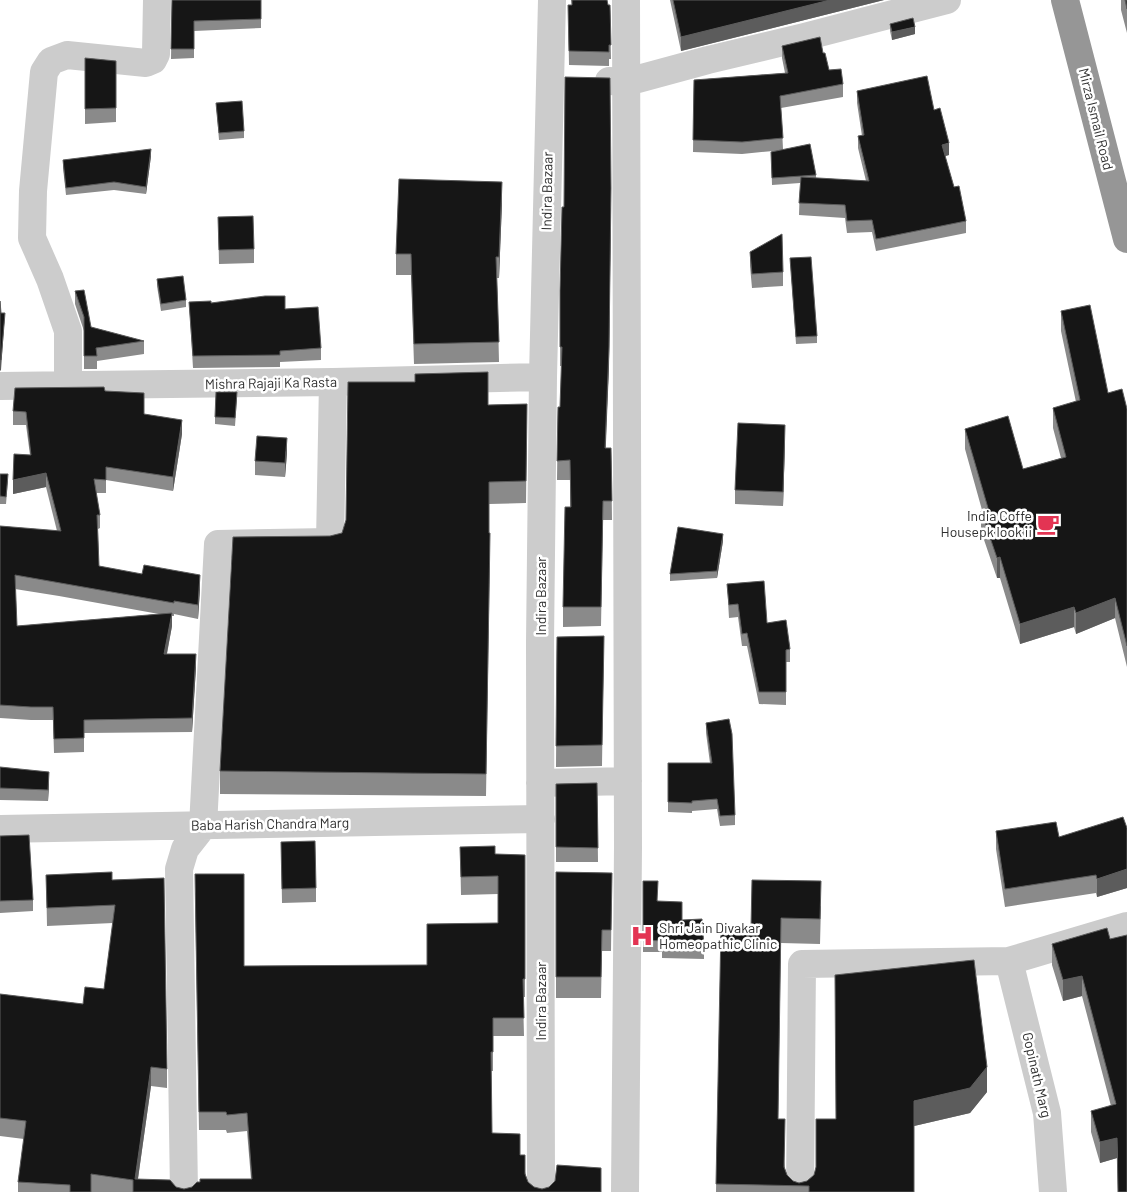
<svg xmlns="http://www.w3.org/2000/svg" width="1127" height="1192" font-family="Barlow,sans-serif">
	<rect width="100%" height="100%" fill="#fff"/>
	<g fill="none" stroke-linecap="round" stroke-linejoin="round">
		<!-- minor -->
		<path stroke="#ccc" stroke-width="28" d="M609,81L627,82L708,60L804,37L947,0
			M0,386L333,382L543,377
			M68,386V331L50,279L32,238L33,191L44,72L51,61L67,55L146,63L153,60L156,54L157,0
			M540,783L628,781
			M0,829L541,819
			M1009,961L1047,1113L1053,1192
			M184,1192L179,869L185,849L203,826L218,544L330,542L333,382
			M541,1192L540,643L543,377L552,0
			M625,1192L628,847L626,0
			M800,1192L802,964L1009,961L1127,926"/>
		<!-- highway -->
		<path stroke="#969696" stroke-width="28" d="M1065,0L1127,239"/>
	</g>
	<!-- wall -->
	<path fill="#8a8a8a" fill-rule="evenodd" d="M172,0H261V28L194,31V58L171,59Z
		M571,0H607L608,5H610L611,59H609V66L569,65L568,5H572Z
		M670,0H884L681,51Z
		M1121,0H1127V33L1121,10Z
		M890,24L915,34L892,40L890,31Z
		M782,46L823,53L829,70L843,84V97L781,108L783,149L816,175V178L866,181L858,148V136H862L857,103V91L934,110L949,155L945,156L954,187L966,221V233L876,251L872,232L847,233L845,218L799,215L800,183L772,185L771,152L773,151L742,154L693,152L694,80L785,73L782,58Z
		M85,58L116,61V122L85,124Z
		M216,103L244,131V138L219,140Z
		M151,156L146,194L114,190L66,195L63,168V160Z
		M502,203L499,278H497L499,362L414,364L411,275H396V254Z
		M611,207L609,367L605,448H611L612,520H603L601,626L563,627V607L570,507V480H557L558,407H560L562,366H560V291Z
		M218,217L254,249V263L219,264Z
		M750,252L783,272V286L752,288L750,266Z
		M790,258L817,336V343L796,344Z
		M157,279L186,300V307L161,311L157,286Z
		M75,291L91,327L144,341V354L97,361V369H84V331L75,304Z
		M189,302L285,309L321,348V360L280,362V367L193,368Z
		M1061,311L1108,393L1127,409V667L1115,618L1076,634L1074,627L1020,644L1000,578H997L981,531V511L982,510L965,449V429L1023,469L1061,458L1053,428V408L1076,402L1061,331Z
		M105,391L144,414L182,434L173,491L106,480V493H96L100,515V528L98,529L99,566L200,589L198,619L174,614V616H172V626L167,654L196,667L192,732L84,733V752L54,753L53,720H31L0,718V526L57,531L46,487L13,494L30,455L26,425H13V411ZM15,589L59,596L159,614L17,626Z
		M237,399L235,426L215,424V417Z
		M527,404L526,503L489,504V533L490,555L486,796L220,794V771L330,536L342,533L488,405Z
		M785,440L783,506L735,504V490Z
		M287,453L285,477L255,475V461Z
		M0,474L8,481L6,504H0Z
		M723,541L717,578L670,581V574Z
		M727,584L767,623L790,649V662H786V705L759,704L747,646H742L738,617L729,618Z
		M604,636L602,766L556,767L557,637Z
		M706,723L735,815V825L720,826L717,809L692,811V813L668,812V763H710L706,733Z
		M0,767L49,784L48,801L0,800Z
		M597,783L598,862H556V784Z
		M1127,828V888L1097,897L1096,893L1005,907L996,849V831L1059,837Z
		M0,836L33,900V911L0,913Z
		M281,842L316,888V902L282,903Z
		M460,847L495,854L525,855V997H523L524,1036H493V1071H491L492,1133L520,1155L528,1182L534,1187L542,1189L601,1192H18V1182L24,1139L0,1136V994L83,1004L104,989L113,923L47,926L46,875L112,880L167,1069V1088L151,1086L138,1179L184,1189L251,1179L247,1131L227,1133L226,1130H199L195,892L244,966L427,965L498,923V894L461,895Z
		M556,872L612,873L611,951H602L601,998H556Z
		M643,881L658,901L682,920L704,947V959L662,958V952H643Z
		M821,906L820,944L781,943L778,1119L785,1168L787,1175L793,1181L799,1183L807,1181L814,1175L836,1119L987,1092L970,1113L914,1126V1192H716L721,927L751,928Z
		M1110,939L1117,1158L1100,1163L1091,1132V1111L1111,1106L1082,996L1063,1001L1052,965V944Z"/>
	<!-- shaded-wall -->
	<path fill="#5c5c5c" d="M830,0H884L681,51V37Z
		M915,27V34L892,40V32Z
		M949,143V155L942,157V145Z
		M151,149V156L146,194V187Z
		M502,182V203L499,278V257Z
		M611,188L609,367L605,467V448Z
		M5,313L1,370L0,371V361Z
		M182,420V434L173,491V477Z
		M785,425V440L783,506V492Z
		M287,438V453L285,477V463Z
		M46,473V487L13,494V480Z
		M723,534V541L717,578V571Z
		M1000,557V578H997V558Z
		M200,575V589L198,619V605Z
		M1115,598V618L1076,634V613Z
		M1074,607V627L1020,644V624Z
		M172,613V626L164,668V654Z
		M196,654V667L192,732V718Z
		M49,772V784L48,801V790Z
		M1127,869V888L1097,897V879Z
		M1082,976V996L1063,1001V980Z
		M151,1067V1086L136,1192L135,1179Z
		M987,1067V1092L970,1113L914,1126V1101Z
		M1117,1138V1158L1100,1163V1142Z"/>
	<!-- building -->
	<path fill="#161616" stroke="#5c5c5c" d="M172,0H261V19L194,21V49H171Z
		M572,0H607L608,5H610L611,45H609V52L569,51L568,5H572Z
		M673,0H830L681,37Z
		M1125,0H1127V9Z
		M913,18L915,27L892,32L890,24Z
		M820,37L823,53H825L829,70L841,69L843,84L780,96L783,138L742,142L693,140L694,80L788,73L782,46Z
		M85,58L116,61V108L85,109Z
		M927,76L934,110L940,108L949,143L942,145L954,187L959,186L966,221L876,239L872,220L847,221L845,205L799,203L801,177L869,181L858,136L864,135L857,91Z
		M565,77L610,78L611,188L609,347L605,448H611L612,501H603L601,607H563L565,507H571L570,460L557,461L558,407H560L562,347H560V291L562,207H564Z
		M242,101L244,131L219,133L216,103Z
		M810,144L816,175L772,178L771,152Z
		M151,149L146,187L114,182L66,188L63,160Z
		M399,179L502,182L499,257H496L499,342L414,344L411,254H396Z
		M253,216L254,249L219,250L218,217Z
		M782,234L783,272L752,274L750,252Z
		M811,257L817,336L796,337L790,258Z
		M183,276L186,300L161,304L157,279Z
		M84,290L91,327L144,341L96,348L97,356H84V317L75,291Z
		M265,296H285V309L318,307L321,348L280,351V355L193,356L189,302L211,301V303Z
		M0,301L1,313H5L1,360L0,361Z
		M1090,305L1108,393L1122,389L1127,409V646L1115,598L1076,613L1074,607L1020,624L1000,557L997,558L981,511L988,508L965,429L1008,416L1023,469L1066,457L1053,408L1080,400L1061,311Z
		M488,372V405L527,404L526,481L489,482V533H490L486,774L220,771L233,537L330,536L342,533L346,520L348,382H415V374Z
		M104,387L105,391L144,393V414L182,420L173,477L106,467V480L94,479L100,515H97L99,566L142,574L144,565L200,575L198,605L174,601V603L15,575L17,626L172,613L164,654H196L192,718L84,720V738L54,739L53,707H31L0,705V526L61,531L46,473L13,480L14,454L31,455L26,412L13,411L15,388Z
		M216,392H237L235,418L215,417Z
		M738,423L785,425L783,492L735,490Z
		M257,436L287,438L285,463L255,461Z
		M0,474H8L6,497L0,496Z
		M678,527L723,534L717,571L670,574Z
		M764,581L767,623L786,620L790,649L786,650V692H759L747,633L742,634L738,604L729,605L727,584Z
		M604,636L602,745L556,746L557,637Z
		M729,719L732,734L735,815L720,816L717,799L692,801V803L668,802V763H712L706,723Z
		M0,767L49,772L48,790L0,788Z
		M597,783L598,848L556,847V784Z
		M1123,817L1127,828V869L1097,879L1096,875L1005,889L996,831L1056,822L1059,837Z
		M29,835L33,900L0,901V836Z
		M315,841L316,888L282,889L281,842Z
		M495,846V854L525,855V979H523L524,1018H493V1052H491L492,1133L520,1134V1155H525V1174L528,1182L534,1187L542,1189L549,1187L555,1181L557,1165L601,1168V1192H133V1180L91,1174V1192H70V1185L18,1182L26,1121L0,1118V994L83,1004L85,987L104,989L115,905L47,908L46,875L112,872V880L164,878L167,1069L151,1067L135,1179L170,1180L176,1187L184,1189L192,1187L197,1182H200V1179H252L247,1113L227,1115L226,1112H199L195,874H244V966L427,965V924L498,923V876L461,877L460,847Z
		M556,872L612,873L611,930H602L601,977H556Z
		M752,880L821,881L820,919L781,918L778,1119H785L784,1167L787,1175L793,1181L799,1183L807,1181L814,1175L816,1167V1119H836L835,975L974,960L987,1067L970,1088L914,1101V1192H809V1186L716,1184L721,927L751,928Z
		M643,881H658L657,901L682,902V920L702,919L704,947H662L663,941L643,940Z
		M1107,928L1110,939L1127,935V1192H1118L1117,1138L1100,1142L1091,1111L1116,1104L1082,976L1063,980L1052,944Z"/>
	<!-- icons -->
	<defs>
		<symbol id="cafe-bare" viewBox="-9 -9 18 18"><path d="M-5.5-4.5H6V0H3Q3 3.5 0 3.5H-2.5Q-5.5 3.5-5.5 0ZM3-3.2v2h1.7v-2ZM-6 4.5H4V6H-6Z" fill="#e33453" stroke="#fff" stroke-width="2.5" paint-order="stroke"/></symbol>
		<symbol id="hospital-bare" viewBox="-9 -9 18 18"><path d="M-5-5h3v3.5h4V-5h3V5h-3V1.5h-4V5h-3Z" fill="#e33453" stroke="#fff" stroke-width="2.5" paint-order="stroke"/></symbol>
	</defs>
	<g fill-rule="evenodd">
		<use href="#cafe-bare" x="1032" y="508" width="32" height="32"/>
		<use href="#hospital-bare" x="626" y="920" width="32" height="32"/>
	</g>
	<g text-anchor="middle" stroke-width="5" stroke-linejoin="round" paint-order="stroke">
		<!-- street labels -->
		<g font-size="14" fill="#2f2f2f" stroke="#fff">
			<text transform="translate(1096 119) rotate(76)" y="5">Mirza Ismail Road</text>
			<text transform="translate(547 191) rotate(-89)" y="5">Indira Bazaar</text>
			<text transform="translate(271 383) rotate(-1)" y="5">Mishra Rajaji Ka Rasta</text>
			<text transform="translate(541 596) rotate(-90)" y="5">Indira Bazaar</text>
			<text transform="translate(270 824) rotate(-1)" y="5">Baba Harish Chandra Marg</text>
			<text transform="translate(541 1001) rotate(-90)" y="5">Indira Bazaar</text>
			<text transform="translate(1037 1075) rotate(77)" y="5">Gopinath Marg</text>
		</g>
		<!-- poi labels -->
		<g font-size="14" fill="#2f2f2f" stroke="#fff" text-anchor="end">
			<text x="1032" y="521">India Coffe<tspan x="1032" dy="16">Housepk look ii</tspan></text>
			<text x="659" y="933" text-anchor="start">Shri Jain Divakar<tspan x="659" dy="16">Homeopathic Clinic</tspan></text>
		</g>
	</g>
</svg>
